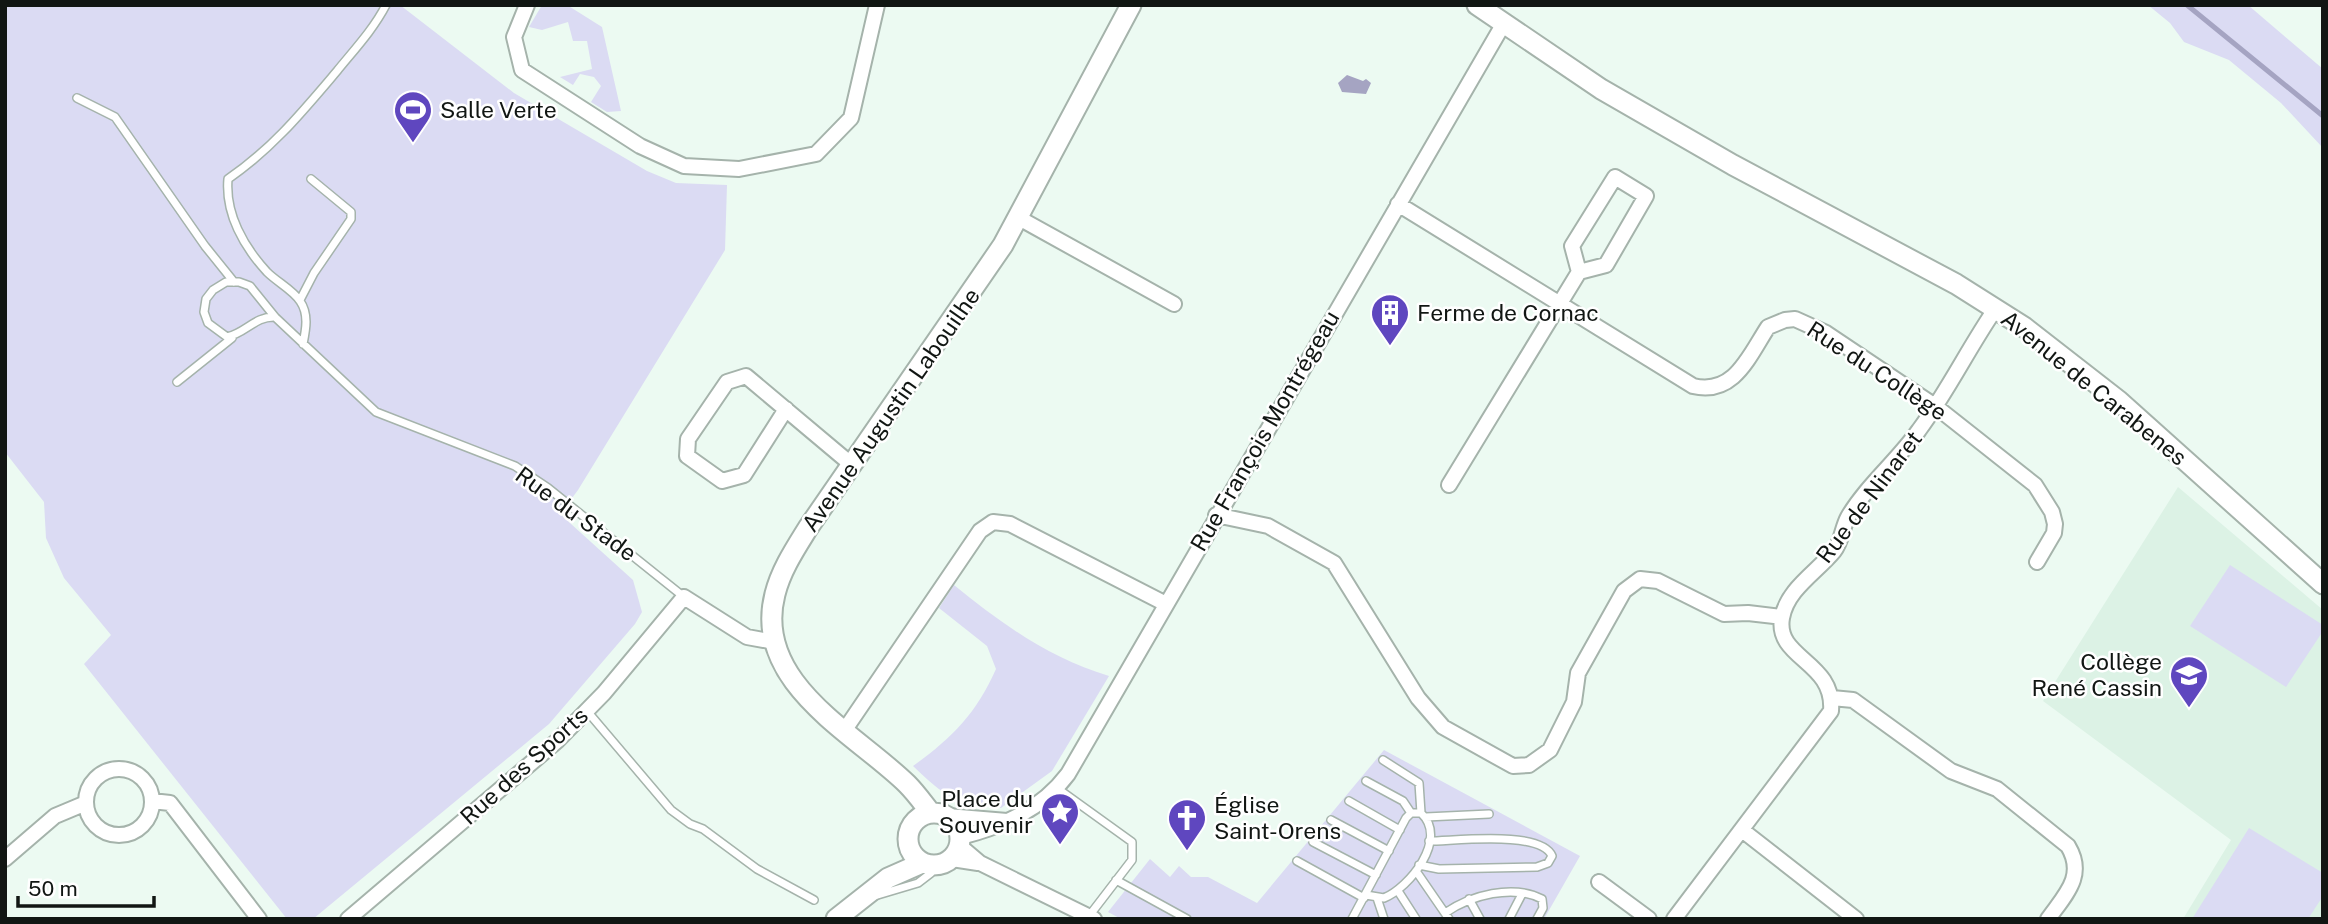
<svg xmlns="http://www.w3.org/2000/svg" width="2328" height="924" font-family="'Public Sans',sans-serif">
	<rect width="100%" height="100%" fill="#ecfaf2"/>
	<!-- built -->
	<path fill="#dcf2e5" d="M2178,487L2323,610V919H2183L2231,840L2043,701Z"/>
	<!-- green -->
	<path fill="#dbdbf3" d="M5,5H400L514,93L647,171L676,183L727,185L725,250L578,490L560,514L633,580L642,612L635,624L549,724L313,919H287L84,664L111,635L64,578L46,538L44,502L5,452Z
		M542,5H567L602,27L621,111L607,112L591,102L601,86L594,77L580,74L573,85L560,77L592,69L587,41H573L568,22L542,30L529,27Z
		M2148,5H2248L2323,69V148L2281,103L2229,60L2184,42L2170,23Z
		M2230,565L2323,625V631L2286,687L2190,626Z
		M954,585C1002,624 1049,658 1109,676L1052,771L1001,808C956,804 945,797 913,766C952,738 976,714 996,669L987,646L939,608Z
		M1384,750L1580,856L1544,919H1121L1108,912L1150,859L1170,877L1179,866L1191,877H1208L1257,903Z
		M2249,828L2323,873V896L2308,919H2192Z"/>
	<!-- water -->
	<path fill="#a5a4c2" d="M1347,75L1363,81L1366,79L1371,83L1366,94L1342,92L1338,83Z"/>
	<g fill="none" stroke-linecap="round" stroke-linejoin="round">
		<!-- stream -->
		<path stroke="#a5a4c2" stroke-width="5" d="M2187,5L2323,116"/>
		<defs>
			<path id="lane" d="M77,98L115,117L205,246L234,282
				M300,300L314,273L351,219V212L311,179
				M275,317C255,316 246,333 227,337L208,323L204,312L206,299L213,290L226,282H239L250,286L275,317L376,412L515,466L548,488L684,597
				M303,344C306,329 309,314 300,301C293,290 277,282 267,272C244,247 225,214 228,179C272,149 303,111 337,71C354,50 373,30 386,5
				M177,382L232,338
				M587,711L671,810L690,824L703,829L757,869L814,900
				M1383,760L1419,783L1421,813
				M1366,781L1403,801L1411,813
				M1057,788L1132,842V860L1089,916
				M1349,801L1400,830
				M1426,817L1489,814
				M1331,820L1389,851
				M1313,842L1376,875
				M1297,861L1364,898
				M1419,865L1439,869L1537,867L1548,863L1552,856C1541,830 1455,841 1429,841
				M1416,871L1449,919
				M1116,880L1187,919
				M1398,891L1416,919
				M871,897L918,883L931,873V866
				M1377,898L1384,919
				M1469,899L1480,919
				M1445,913C1471,895 1513,884 1542,899L1543,908L1537,919
				M1352,919L1406,818L1411,813H1421C1449,839 1409,888 1384,898L1366,895
				M1509,919L1522,894"/>
			<path id="street" d="M527,5L514,37L522,70L640,146L684,166L739,169L816,154L851,118L877,5
				M1398,204L1693,386C1734,396 1749,356 1768,327L1785,320L1795,319L1826,333L1935,406L2035,485L2052,512L2055,524L2054,533L2037,562
				M1019,218L1174,304
				M786,409L744,475L722,481L687,456L688,439L727,382L746,376L852,465
				M1449,485L1579,272L1606,265L1646,196L1615,177L1572,246L1579,272
				M1216,515L1268,526L1334,563L1418,698L1443,727L1513,766L1529,765L1550,750L1574,702L1578,673L1624,591L1640,579L1658,581L1724,614L1748,613L1782,617
				M1832,698L1853,700L1951,771L1997,789L2068,846C2086,876 2065,895 2048,919
				M844,731L980,531L993,522L1010,524L1166,604
				M86 802a33 33 0 1 1 66 0a33 33 0 1 1-66 0Z
				M152,801L170,803L259,919
				M947,816L1007,821
				M1742,830L1856,919
				M961,837C1003,826 1041,810 1068,774L1504,23
				M960,846L980,863L1094,919
				M5,859L55,816L86,803
				M952,859L978,863
				M1599,882L1649,919
				M348,919L557,741L604,693L684,597L747,637L775,642
				M1674,919L1831,711C1835,661 1775,659 1782,618C1787,589 1817,572 1834,551C1842,541 1842,528 1848,517C1867,485 1898,460 1919,430C1948,391 1969,347 1996,308"/>
			<path id="secondary" d="M1477,5L1601,89L1733,165L1956,284L2024,327L2119,401L2323,584
				M908 839a26 26 0 1 1 52 0a26 26 0 1 1-52 0Z
				M931,813C923,803 916,793 907,784C855,733 752,683 775,594C781,570 795,549 808,528L1003,245L1131,5
				M836,919L888,878L922,863"/>
		</defs>
		<!-- lane casing -->
		<use href="#lane" stroke="#a5b3ab" stroke-width="10"/>
		<!-- street casing -->
		<use href="#street" stroke="#a5b3ab" stroke-width="18"/>
		<!-- secondary casing -->
		<use href="#secondary" stroke="#a5b3ab" stroke-width="23"/>
		<!-- lane -->
		<use href="#lane" stroke="#fff" stroke-width="7"/>
		<!-- street -->
		<use href="#street" stroke="#fff" stroke-width="14"/>
		<!-- secondary -->
		<use href="#secondary" stroke="#fff" stroke-width="19"/>
	</g>
	<!-- icons -->
	<defs>
		<symbol id="stadium-pin" viewBox="-11 -11 22 30"><path d="M0 17L-7.5 6A9.5 9.5 0 1 1 7.5 6Z" fill="#5f47bf" stroke="#fff"/><path d="M0-5a6.5 5 0 1 0 0 10a6.5 5 0 1 0 0-10ZM-3.5-1.8h7v3.6h-7Z" fill="#fff"/></symbol>
		<symbol id="building-pin" viewBox="-11 -11 22 30"><path d="M0 17L-7.5 6A9.5 9.5 0 1 1 7.5 6Z" fill="#5f47bf" stroke="#fff"/><path d="M-4-6H4V6H1V3H-1V6H-4ZM-2.5-4.3h1.7v1.8h-1.7ZM.8-4.3h1.7v1.8H.8ZM-2.5-1h1.7V.8h-1.7ZM.8-1h1.7V.8H.8Z" fill="#fff"/></symbol>
		<symbol id="school-pin" viewBox="-11 -11 22 30"><path d="M0 17L-7.5 6A9.5 9.5 0 1 1 7.5 6Z" fill="#5f47bf" stroke="#fff"/><path d="M0-5L7-2L0 1L-7-2ZM-4 1L0 2.5L4 1V4Q0 6-4 4Z" fill="#fff"/></symbol>
		<symbol id="sight-pin" viewBox="-11 -11 22 30"><path d="M0 17L-7.5 6A9.5 9.5 0 1 1 7.5 6Z" fill="#5f47bf" stroke="#fff"/><path d="M0-6L1.8-2.2L6-1.7L2.9 1.2L3.7 5.4L0 3.3L-3.7 5.4L-2.9 1.2L-6-1.7L-1.8-2.2Z" fill="#fff"/></symbol>
		<symbol id="church-pin" viewBox="-11 -11 22 30"><path d="M0 17L-7.5 6A9.5 9.5 0 1 1 7.5 6Z" fill="#5f47bf" stroke="#fff"/><path d="M-1.2-6h2.4v3.5h3.3v2.4h-3.3V6h-2.4V-.1h-3.3v-2.4h3.3Z" fill="#fff"/></symbol>
	</defs>
	<g fill-rule="evenodd">
		<use href="#stadium-pin" x="391" y="88" width="44" height="60"/>
		<use href="#building-pin" x="1368" y="291" width="44" height="60"/>
		<use href="#school-pin" x="2167" y="653" width="44" height="60"/>
		<use href="#sight-pin" x="1038" y="790" width="44" height="60"/>
		<use href="#church-pin" x="1165" y="796" width="44" height="60"/>
	</g>
	<g text-anchor="middle" stroke-width="5" stroke-linejoin="round" paint-order="stroke">
		<!-- poi labels -->
		<g font-size="23" fill="#111613" stroke="#fff" text-anchor="start">
			<text x="440" y="118">Salle Verte</text>
			<text x="1417" y="321">Ferme de Cornac</text>
			<text x="2162" y="670" text-anchor="end">Collège<tspan x="2162" dy="26">René Cassin</tspan></text>
			<text x="1033" y="807" text-anchor="end">Place du<tspan x="1033" dy="26">Souvenir</tspan></text>
			<text x="1214" y="813">Église<tspan x="1214" dy="26">Saint-Orens</tspan></text>
		</g>
		<!-- street labels -->
		<g font-size="23" fill="#111613" stroke="#fff">
			<text transform="translate(1877 371) rotate(33)" y="8">Rue du Collège</text>
			<text transform="translate(2094 388) rotate(39)" y="8">Avenue de Carabenes</text>
			<text transform="translate(891 410) rotate(-55)" y="8">Avenue Augustin Labouilhe</text>
			<text transform="translate(1265 431) rotate(-60)" y="8">Rue François Montrégeau</text>
			<text transform="translate(1869 497) rotate(-53)" y="8">Rue de Ninaret</text>
			<text transform="translate(576 514) rotate(36)" y="8">Rue du Stade</text>
			<text transform="translate(524 766) rotate(-42)" y="8">Rue des Sports</text>
		</g>
	</g>
	<!-- border -->
	<rect width="2328" height="924" fill="none" stroke="#111613" stroke-width="14"/>
	<!-- scale -->
	<path d="M18 896v10h136v-10" fill="none" stroke="#111613" stroke-width="3.5"/>
	<text x="28" y="896" font-size="21" fill="#111613" stroke="#ffffff" stroke-width="5" paint-order="stroke">50 m</text>
</svg>
